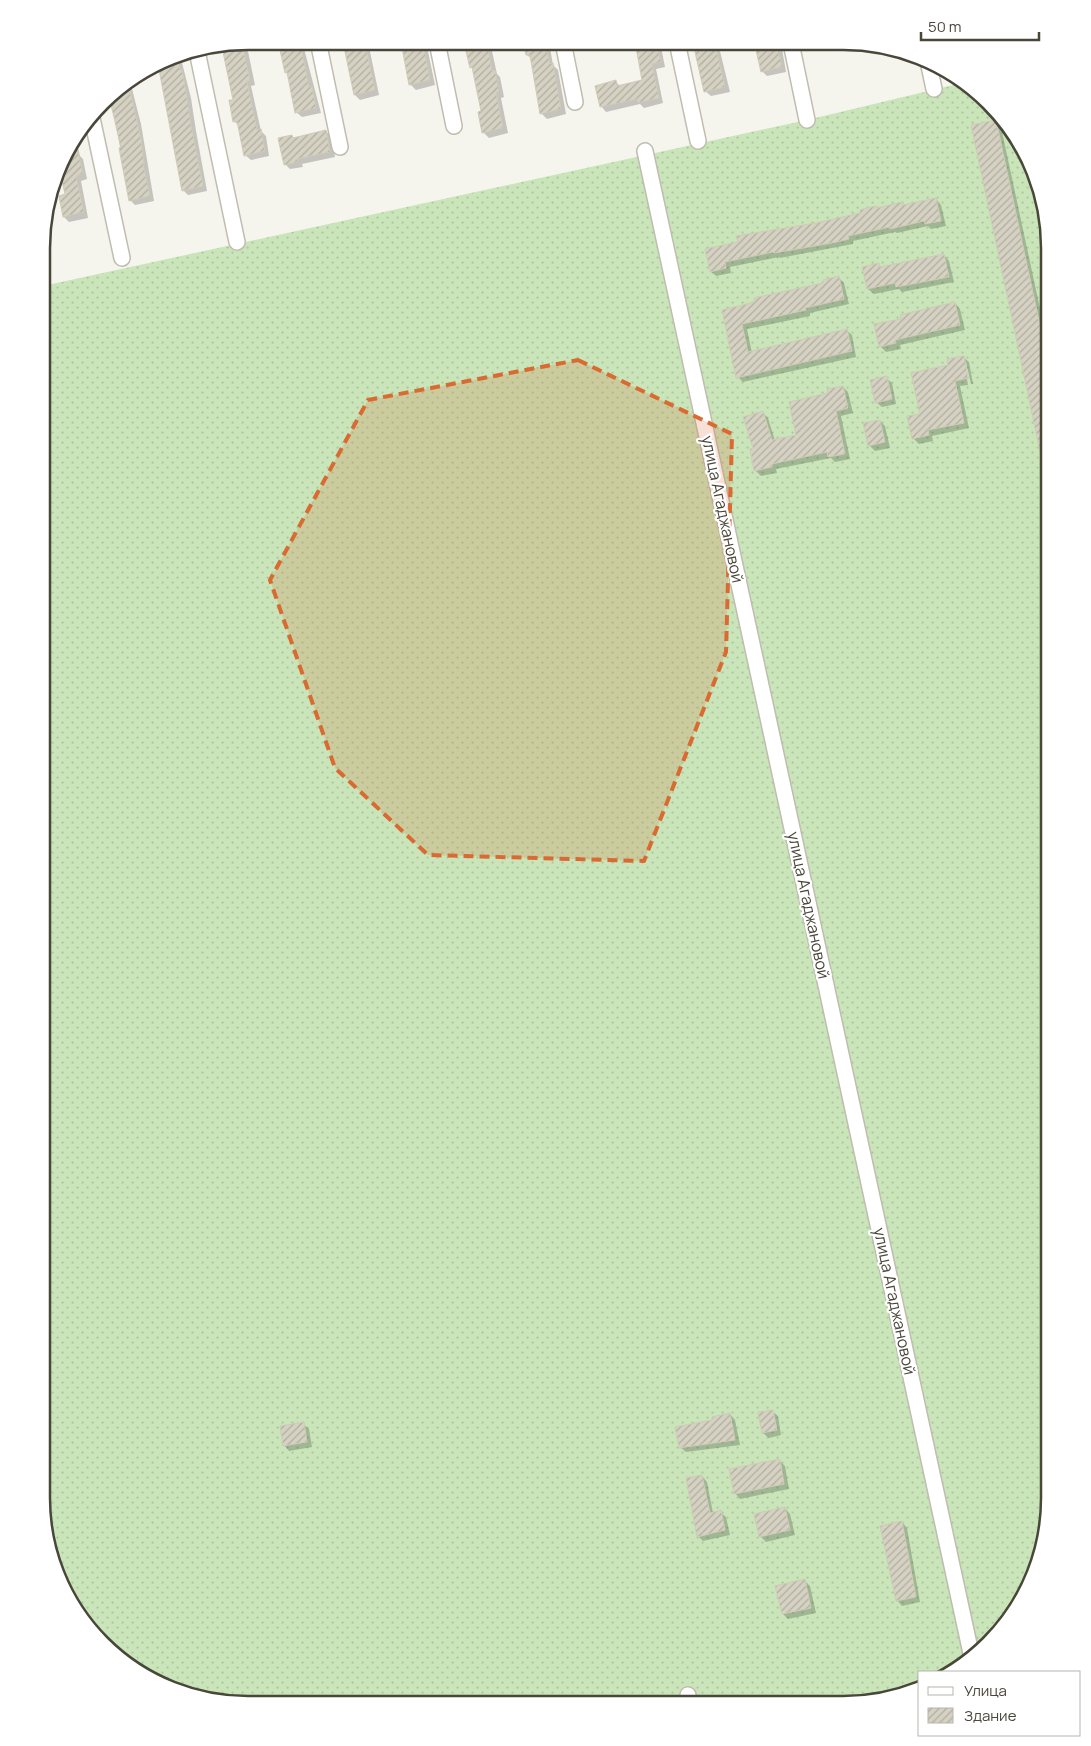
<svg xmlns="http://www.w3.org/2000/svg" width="1091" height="1746" font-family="Manrope,sans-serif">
	<defs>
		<pattern id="garden-dots" width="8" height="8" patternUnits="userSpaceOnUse" patternTransform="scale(1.25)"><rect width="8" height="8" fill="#c9e5b9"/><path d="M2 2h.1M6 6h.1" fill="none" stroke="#aec6a0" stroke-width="1.8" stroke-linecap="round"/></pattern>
		<pattern id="building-hatch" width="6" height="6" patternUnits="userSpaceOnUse" patternTransform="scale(1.25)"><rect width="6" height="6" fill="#d6d2c3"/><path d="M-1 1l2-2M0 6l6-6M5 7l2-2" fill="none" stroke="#b0ac9f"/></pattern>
	</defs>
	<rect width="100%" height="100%" fill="#f5f4ed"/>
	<!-- garden -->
	<path fill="url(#garden-dots)" d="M966,82L1007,122L1034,169L1050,248L1049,1512L1039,1565L1007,1624L969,1662L951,1672H920V1689L843,1705L221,1703L169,1689L122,1662L84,1624L57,1577L41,1498L43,286L807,120Z"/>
	<!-- shadow -->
	<path fill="#0003" d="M278,41H302L321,113L302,117L296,112L289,75L286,72L280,46Z
		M246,42L255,85L251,86L261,131L266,136L269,156L251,160L245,155L239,126L234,121V101L223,46Z
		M344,42H368L379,95L360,100L355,95Z
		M401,42H426L435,85L416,90L410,84Z
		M465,42H490L497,74L500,77L504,97L501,98L508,133L489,138L483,132V112L474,70L471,67Z
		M549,42L553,65L558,70L566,114L547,119L541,113L532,59L527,55Z
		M589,42H614V46L595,51L590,45Z
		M636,42H660L665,67L656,69L663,103L644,108L640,104L606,112L601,106L616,82L620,86L643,80Z
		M694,43H718L730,92L711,96L705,91Z
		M756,43H781L786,72L767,76L762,71Z
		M180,55L191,98L196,131L207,191L188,195L183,190L160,67L158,64L169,57Z
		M130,81L141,124L154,201L135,205L130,200L110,94Z
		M996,121L1001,127L1050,355V462Z
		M326,131L331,137L335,157L302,164L303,167L290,169L285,164L292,136L295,139Z
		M76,139L80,156L83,159L87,179L81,181L88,218L69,222L64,217L66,195L60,165L63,156Z
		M936,199L941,205L946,226L931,229L928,226L897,233L895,232L853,241V244L780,258L779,257L730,267L731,273L716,276L711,271L706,250L877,209L904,206Z
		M944,255L949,261L954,282L902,292L899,289L874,294L868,289L878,264L882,268Z
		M839,278L844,283L849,304L810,313V316L747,329L752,353L846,330L852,335L856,357L743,382L738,377L723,311L825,284Z
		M955,303L960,309L965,330L900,345L901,349L886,352L880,346L902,320Z
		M963,357L969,362L973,384H971L966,362H964L968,385L960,386L969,428L932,436L933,441L919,444L913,438L922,415L950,366Z
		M886,378L892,383L896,404L882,407L876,402Z
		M843,387L848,392L853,413L841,416L850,459L835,462L831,458L776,469L777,473L761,476L755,470L754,449L763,413L768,418L775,441L798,436L829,394Z
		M880,421L885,426L890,448L875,451L869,445Z
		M772,1411L778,1416L781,1435L769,1438L763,1433Z
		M730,1414L735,1420L740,1445L686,1452L680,1447L714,1421Z
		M303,1424L309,1429L312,1447L289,1451L284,1445Z
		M780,1461L785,1466L789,1489L740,1499L735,1493Z
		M702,1476L707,1482L713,1513L720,1512L726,1517L730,1535L703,1541L698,1536Z
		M785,1508L790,1514L795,1535L766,1542L761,1537L755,1515Z
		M902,1522L907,1528L920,1602L902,1606L897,1600Z
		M804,1580L810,1586L816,1613L788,1619L783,1614L777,1587Z
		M845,1699L850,1703L833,1705L832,1702Z"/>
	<!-- building -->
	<path fill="url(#building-hatch)" stroke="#d0cbb6" d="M278,41H300L309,87L312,86L316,108L295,113L287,72L285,73Z
		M242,42L250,80L247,81L257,130L261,129L265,151L244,156L237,121L233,122L229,100H233L222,47Z
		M343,42H365L375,90L354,95Z
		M401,42H423L430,80L409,85Z
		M487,42L492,71L495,70L499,92H496L503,128L482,133L478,112L481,111L472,67L470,68L465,47Z
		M523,42H554L555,49L547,51L550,64L553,63L561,109L540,114L530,55H526Z
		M635,42H656L661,62L652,64L659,98L638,103L637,99L600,107L595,86L616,80L617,86L642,80Z
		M693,43H715L725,87L704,92Z
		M777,45L782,67L761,72L756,50Z
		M177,55L180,70H182L186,91L191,125L203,186L182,191L158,64L169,57Z
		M128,82L141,139L144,164H143L150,196L129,201L119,148L121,147L109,96L112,93Z
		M996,120L1050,372V469L1044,470L971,125Z
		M326,130L330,152L297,159L298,162L284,165L278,138L292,135L293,138Z
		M73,143L75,153L78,152L83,174L76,176L84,212L63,217L59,196L65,194L59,167L63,156Z
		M936,198L941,221L925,224L924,221L890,229V227L848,236L849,239L832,243L774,253L773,252L725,262L726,268L710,272L705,249L738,242L736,236L816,223L860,213V210L876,206L877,208L902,202L903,205Z
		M944,254L949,277L896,287L895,283L867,289L862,267L879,263L880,267Z
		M839,276L844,299L805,308L806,310L742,324L743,329L748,352L847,329L852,351L736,378L722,310L755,302L754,298L823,283V280Z
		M955,302L960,325L895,340L896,343L879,347L874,324L901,319L900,315Z
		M964,356L968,378L955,381L964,423L928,430L929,435L912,439L907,416L920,414L911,373L948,365L947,359Z
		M887,376L892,399L875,403L870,380Z
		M843,386L848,408L836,411L845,454L828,457L827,452L772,464V467L754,471L750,449L753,448L743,417L763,411L772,440L796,435L789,402L828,393L827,389Z
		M880,420L885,442L868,446L863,423Z
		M773,1410L777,1430L762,1433L758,1412Z
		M730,1413L735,1440L679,1448L675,1427L712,1420V1417Z
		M304,1422L307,1442L283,1446L280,1426Z
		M780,1459L784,1484L734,1494L729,1469Z
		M702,1475L710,1513L721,1510L725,1530L697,1537L686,1478Z
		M785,1507L790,1530L759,1537L754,1514Z
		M902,1521L916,1597L896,1601L880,1526Z
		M805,1579L811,1608L782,1614L775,1586Z"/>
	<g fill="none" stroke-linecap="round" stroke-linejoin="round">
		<defs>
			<path id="minor" d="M318,41L340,147
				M437,42L454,126
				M563,42L575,102
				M677,42L698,141
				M791,43L807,120
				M197,51L237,242
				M928,61L934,89
				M92,118L122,258
				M645,151L972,1658
				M688,1695L689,1704"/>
		</defs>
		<!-- minor casing -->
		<use href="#minor" stroke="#c0bdb0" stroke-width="18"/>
		<!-- minor -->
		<use href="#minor" stroke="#fff" stroke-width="15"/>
	</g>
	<!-- marked area -->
	<path fill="#d96a31" fill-opacity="0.2" stroke="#d96a31" stroke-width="4" stroke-dasharray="10 6" stroke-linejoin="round" d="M578,360L732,434L726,652L644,861L428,855L335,768L270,580L368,400Z"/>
	<g text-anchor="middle" stroke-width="4.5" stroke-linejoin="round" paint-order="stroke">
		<!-- street labels -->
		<g font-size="16" fill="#49463a" stroke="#fff">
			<text transform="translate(723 509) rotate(78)" y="6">улица Агаджановой</text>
			<text transform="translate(809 905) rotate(78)" y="6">улица Агаджановой</text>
			<text transform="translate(895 1301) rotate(78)" y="6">улица Агаджановой</text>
		</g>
	</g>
	<!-- crop -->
	<path d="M0 0H1091V1746H0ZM248 50H843A198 198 0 0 1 1041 248V1498A198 198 0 0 1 843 1696H248A198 198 0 0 1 50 1498V248A198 198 0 0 1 248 50Z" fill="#fff" fill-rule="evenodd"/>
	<path fill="none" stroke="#49463a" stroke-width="2.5" d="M248 50H843A198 198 0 0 1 1041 248V1498A198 198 0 0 1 843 1696H248A198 198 0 0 1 50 1498V248A198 198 0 0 1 248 50Z"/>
	<!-- legend -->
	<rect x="918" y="1671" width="162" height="65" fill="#ffffff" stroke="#b6b5b0"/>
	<rect x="928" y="1687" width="25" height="8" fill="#ffffff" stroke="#b6b5b0"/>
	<text x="964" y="1696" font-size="15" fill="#49463a">Улица</text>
	<rect x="928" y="1708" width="25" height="15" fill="url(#building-hatch)" stroke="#b6b5b0"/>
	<text x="964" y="1721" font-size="15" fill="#49463a">Здание</text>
	<!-- scale -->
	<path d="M921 32v8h118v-8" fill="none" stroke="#49463a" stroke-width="2.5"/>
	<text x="928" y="32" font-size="15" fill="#49463a" stroke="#ffffff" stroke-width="4" paint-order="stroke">50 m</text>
</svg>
